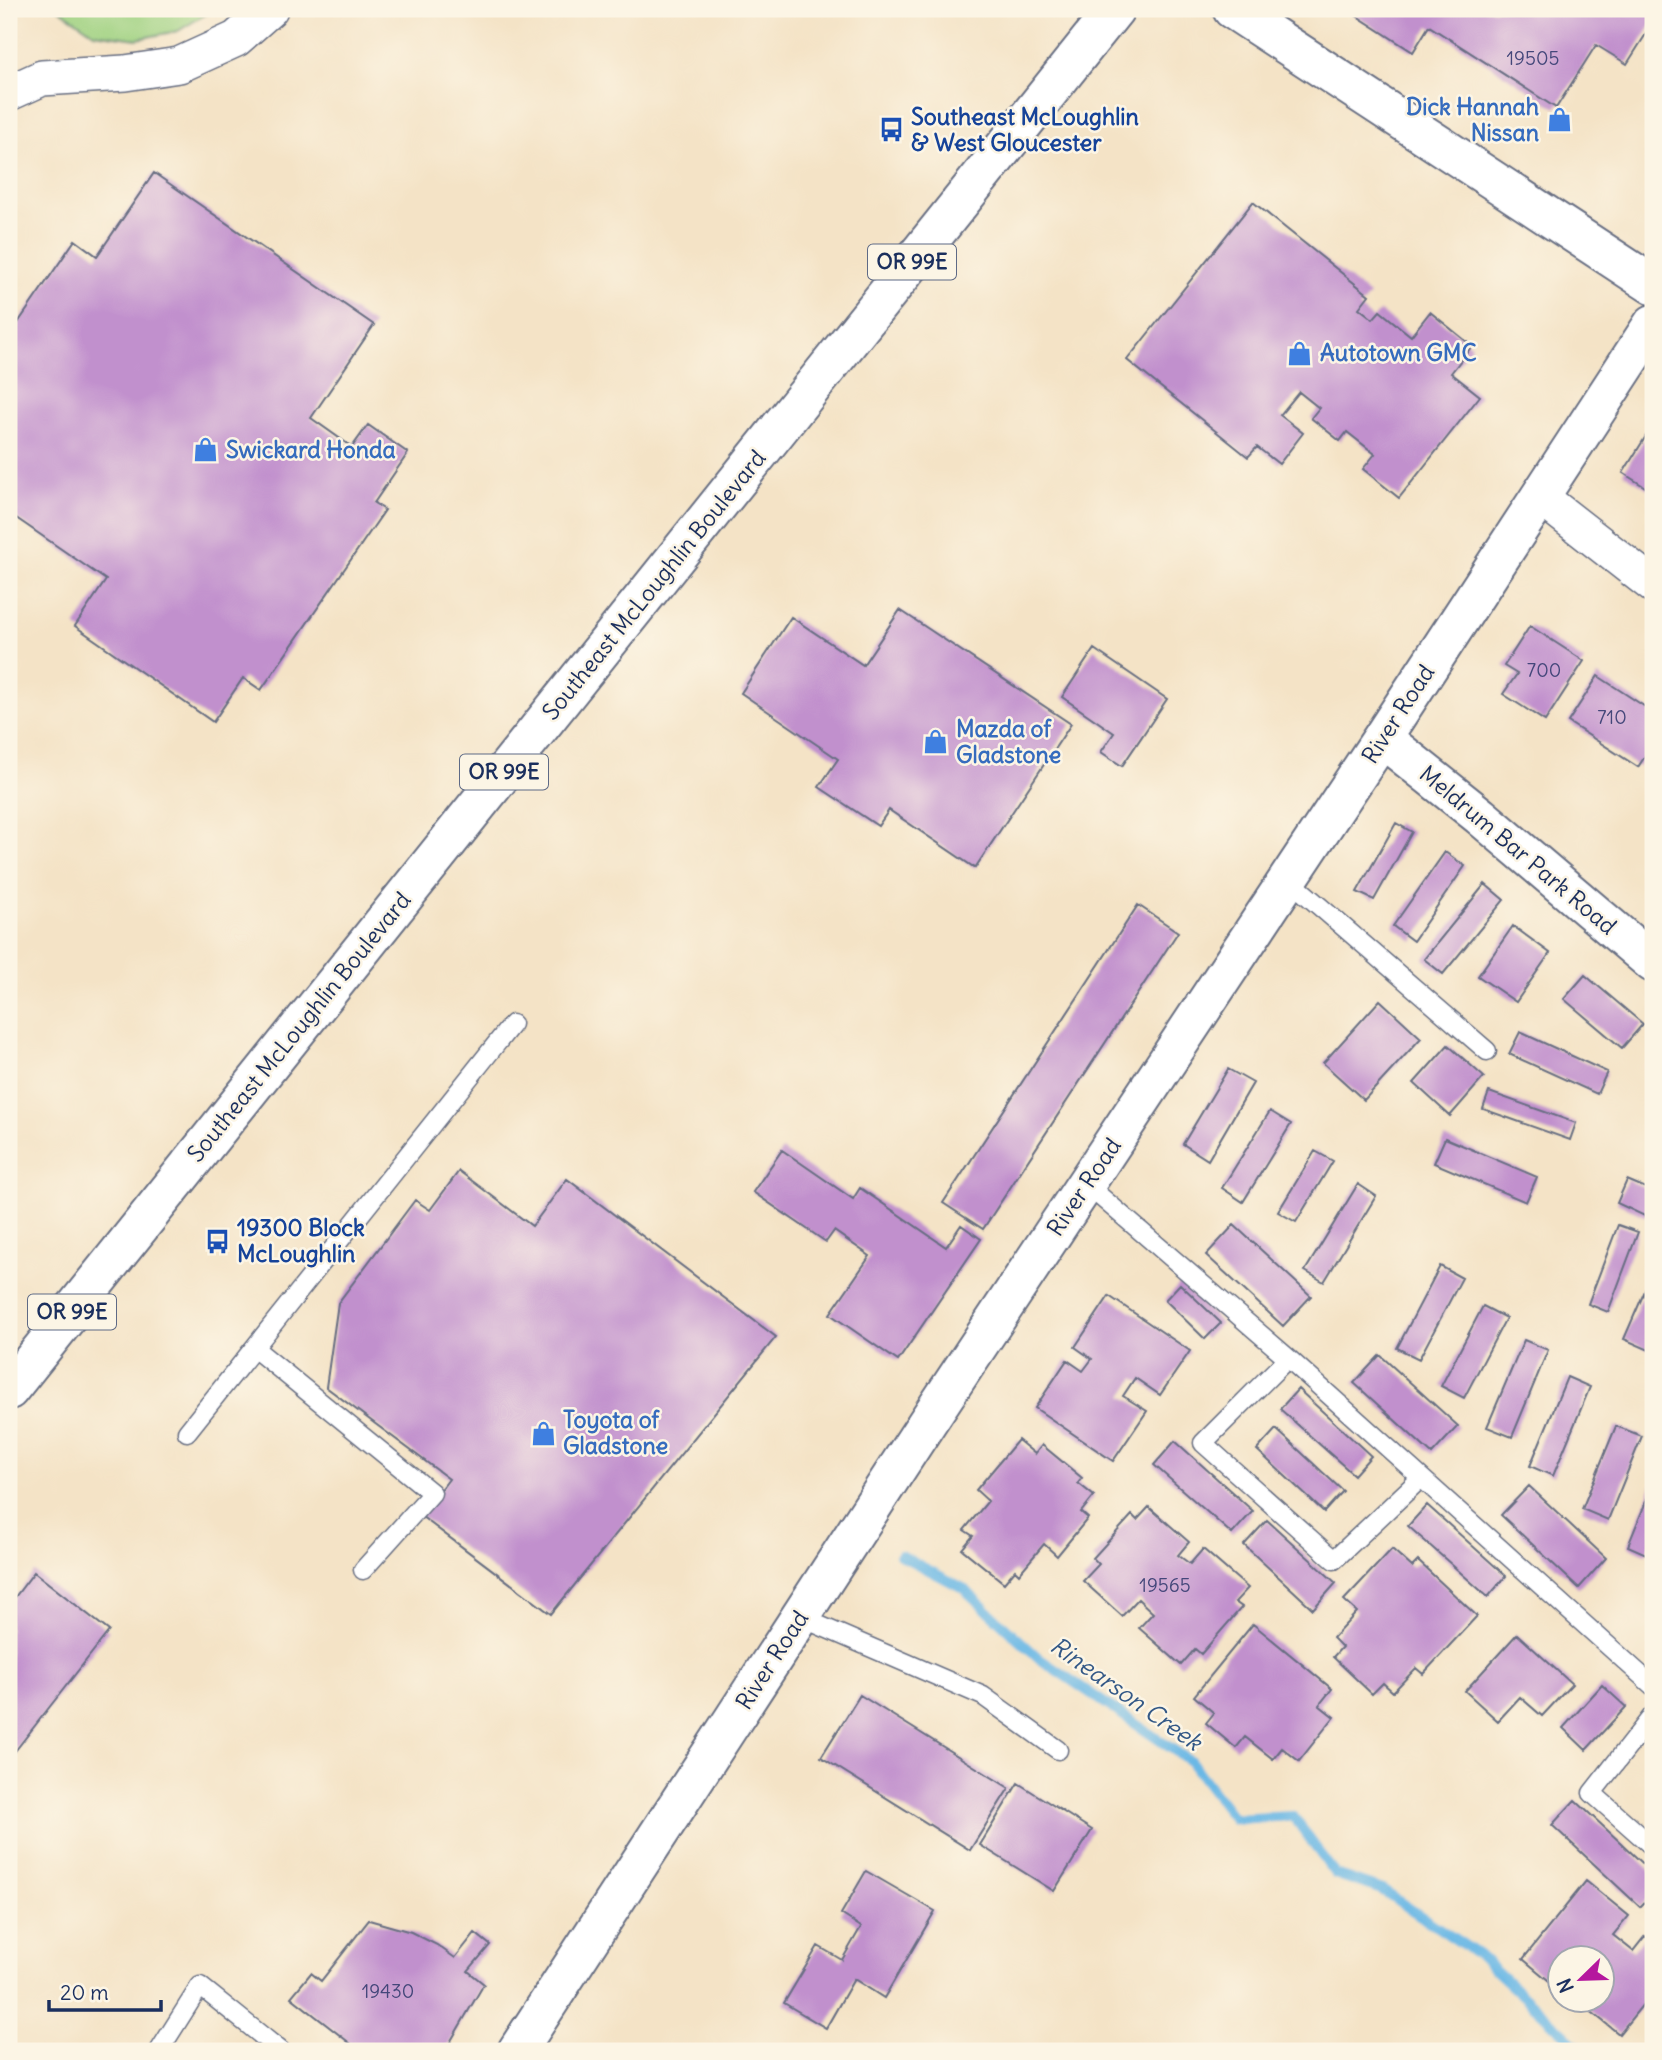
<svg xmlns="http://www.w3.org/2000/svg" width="1662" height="2060" font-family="Delius,sans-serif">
	<rect width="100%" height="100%" fill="#fcf5e5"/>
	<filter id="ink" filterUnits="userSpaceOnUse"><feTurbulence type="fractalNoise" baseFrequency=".0143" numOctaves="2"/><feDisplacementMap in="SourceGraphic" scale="14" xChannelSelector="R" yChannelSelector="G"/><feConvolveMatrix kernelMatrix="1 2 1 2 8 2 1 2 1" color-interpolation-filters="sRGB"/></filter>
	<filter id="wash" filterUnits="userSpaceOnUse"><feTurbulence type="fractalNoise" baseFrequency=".00686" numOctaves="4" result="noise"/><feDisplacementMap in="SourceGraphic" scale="28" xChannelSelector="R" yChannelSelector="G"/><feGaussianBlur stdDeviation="1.57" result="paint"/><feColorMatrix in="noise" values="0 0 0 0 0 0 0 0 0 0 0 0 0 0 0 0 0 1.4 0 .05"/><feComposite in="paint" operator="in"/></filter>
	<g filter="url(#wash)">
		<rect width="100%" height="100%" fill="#f4e3c6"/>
		<!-- green -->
		<path fill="#9fd180" stroke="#5d806f" stroke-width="2" d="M59,9H214L178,31L137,39L94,33Z"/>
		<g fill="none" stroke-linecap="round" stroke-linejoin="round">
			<!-- stream -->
			<path stroke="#6ab8e5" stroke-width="10" d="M900,1555L963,1588L1040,1659L1190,1761L1234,1819L1293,1816L1335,1874L1382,1890L1479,1955L1583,2051"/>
		</g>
		<g id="blocks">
			<!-- building -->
			<path fill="#c190cd" d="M1346,9H1653V23L1627,64L1596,45L1556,108L1429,26L1413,52Z
				M154,173L374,325L311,418L352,447L368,425L408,453L374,503L385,510L261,690L243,678L213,722L75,626L106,580L9,513V336L75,240L97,256Z
				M1253,202L1369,295L1359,308L1373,319L1380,311L1411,336L1430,312L1472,346L1451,373L1480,396L1399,498L1363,469L1375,454L1347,432L1340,441L1311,418L1319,408L1299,392L1280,415L1303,433L1279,464L1257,447L1248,457L1127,360Z
				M1651,428L1653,430V492L1623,473Z
				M900,610L1071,724L975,868L889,810L878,826L819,787L838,759L741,693L791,617L863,665Z
				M1530,626L1584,661L1545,721L1503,694L1517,674L1504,666Z
				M1094,649L1167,699L1122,766L1101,752L1114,733L1062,697Z
				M1598,676L1653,712V744L1638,767L1568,722Z
				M1396,823L1412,832L1374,900L1357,892Z
				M1445,852L1465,866L1413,941L1393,926Z
				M1485,884L1504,900L1443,974L1424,959Z
				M1138,905L1178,932L983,1229L943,1203Z
				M1513,926L1550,953L1516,1002L1478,976Z
				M1585,975L1643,1024L1622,1048L1564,999Z
				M1380,1000L1421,1038L1364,1100L1323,1063Z
				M1520,1032L1607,1072L1597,1094L1509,1054Z
				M1448,1045L1484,1077L1450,1116L1414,1083Z
				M1228,1069L1253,1083L1208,1160L1183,1144Z
				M1489,1092L1576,1123L1570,1140L1483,1109Z
				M1270,1111L1291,1124L1243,1202L1222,1188Z
				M1445,1138L1537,1177L1526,1202L1434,1163Z
				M782,1150L853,1199L860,1188L946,1247L961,1225L981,1239L898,1361L830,1314L870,1256L834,1231L826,1242L753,1192Z
				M1315,1151L1333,1161L1296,1222L1278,1212Z
				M459,1171L532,1226L567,1179L776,1337L551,1614L421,1516L449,1479L326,1387L338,1303L415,1200L430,1210Z
				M1627,1180L1653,1191V1220L1617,1203Z
				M1358,1184L1376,1196L1324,1282L1305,1271Z
				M1234,1225L1311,1296L1283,1326L1206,1255Z
				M1618,1225L1638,1232L1608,1312L1588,1304Z
				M1440,1266L1462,1278L1419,1359L1397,1348Z
				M1653,1272V1341L1649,1350L1624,1339Z
				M1180,1284L1221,1323L1205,1339L1165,1300Z
				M1109,1296L1190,1351L1160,1395L1135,1378L1123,1396L1147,1411L1113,1461L1035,1408L1067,1360L1083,1371L1092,1359L1075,1347Z
				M1483,1306L1506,1318L1464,1398L1441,1386Z
				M1524,1340L1548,1350L1512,1437L1487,1427Z
				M1380,1355L1458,1426L1432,1454L1354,1383Z
				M1567,1377L1590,1387L1553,1476L1530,1466Z
				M1298,1389L1371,1456L1354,1475L1280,1409Z
				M1616,1426L1642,1436L1608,1520L1582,1509Z
				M1276,1429L1343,1491L1324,1512L1257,1450Z
				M1018,1440L1035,1454L1042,1445L1082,1478L1078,1483L1094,1496L1081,1512L1088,1518L1057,1556L1044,1544L1019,1574L1015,1570L1004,1583L962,1549L973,1536L964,1530L988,1501L976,1490Z
				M1175,1441L1253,1511L1232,1534L1154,1465Z
				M1653,1484V1536L1646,1554L1628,1546Z
				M1529,1486L1606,1558L1579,1588L1501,1515Z
				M1427,1505L1506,1576L1488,1597L1408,1526Z
				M1149,1507L1189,1542L1178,1555L1190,1564L1203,1549L1248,1588L1235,1602L1242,1607L1201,1654L1195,1649L1181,1665L1139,1628L1153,1613L1138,1599L1122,1616L1083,1581L1099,1564L1093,1558L1132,1515L1137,1520Z
				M1267,1520L1336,1583L1313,1609L1244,1545Z
				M1392,1549L1412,1567L1418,1561L1477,1616L1423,1674L1416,1668L1393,1692L1383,1683L1372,1694L1333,1657L1342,1647L1333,1638L1357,1612L1344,1600Z
				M34,1572L109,1631L12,1755L9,1753V1605Z
				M1253,1624L1332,1689L1319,1705L1334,1717L1299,1761L1282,1748L1273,1759L1245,1737L1236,1748L1206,1723L1214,1713L1194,1696Z
				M1517,1634L1572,1684L1542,1716L1520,1697L1498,1721L1465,1691Z
				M1602,1685L1626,1707L1586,1750L1563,1728Z
				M860,1695L1009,1788L970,1850L821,1757Z
				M1018,1783L1092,1830L1054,1891L980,1845Z
				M1575,1800L1653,1873V1893L1640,1907L1552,1825Z
				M866,1871L935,1911L884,1998L854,1979L826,2028L784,2003L818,1946L842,1960L861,1927L841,1914Z
				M1586,1881L1629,1916L1613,1935L1633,1951L1645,1936L1653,1942V1992L1619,2034L1583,2005L1586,2000H1602V1958H1560V1990L1523,1959Z
				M369,1920L411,1932L437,1945L455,1958L475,1933L490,1945L468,1971L484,1984L445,2051H360L291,1997L311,1973L321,1981Z"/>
		</g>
	</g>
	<g filter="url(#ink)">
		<use href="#blocks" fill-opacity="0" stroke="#676e82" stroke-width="2"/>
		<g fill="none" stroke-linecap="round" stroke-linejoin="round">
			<defs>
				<path id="lane" d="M1288,879L1487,1051
					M1087,1185L1288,1358L1653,1686
					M254,1348L432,1493L363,1570
					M1288,1358L1203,1443L1334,1560L1421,1478
					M187,1432L512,1024
					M800,1617L983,1696L1058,1750
					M1653,1715L1592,1793L1653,1847
					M159,2051L200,1986L281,2051"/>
				<path id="street" d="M9,93L42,78L125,73L179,65L236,39L270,9
					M1539,496L1653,585"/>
				<path id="secondary" d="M1232,9L1653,285
					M1382,738L1480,816L1653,963
					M517,2051L928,1421L1382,738L1653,324"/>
				<path id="primary" d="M9,1390L1115,9"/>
			</defs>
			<!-- lane casing -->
			<use href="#lane" stroke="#676e82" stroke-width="21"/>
			<!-- street casing -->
			<use href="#street" stroke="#676e82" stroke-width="38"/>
			<!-- secondary casing -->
			<use href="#secondary" stroke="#676e82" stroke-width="42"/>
			<!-- primary casing -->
			<use href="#primary" stroke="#676e82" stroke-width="42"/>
			<!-- lane -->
			<use href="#lane" stroke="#fff" stroke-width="18"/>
			<!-- street -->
			<use href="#street" stroke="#fff" stroke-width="35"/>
			<!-- secondary -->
			<use href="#secondary" stroke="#fff" stroke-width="38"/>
			<!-- primary -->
			<use href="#primary" stroke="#fff" stroke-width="38"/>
		</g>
	</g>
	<!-- icons -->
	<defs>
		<symbol id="shop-bare" viewBox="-9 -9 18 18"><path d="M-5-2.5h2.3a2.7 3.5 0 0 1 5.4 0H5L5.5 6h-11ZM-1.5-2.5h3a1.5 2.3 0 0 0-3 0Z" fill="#3f7fe0" stroke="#fcf5e5" stroke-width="2.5" paint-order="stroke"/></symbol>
		<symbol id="bus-bare" viewBox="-9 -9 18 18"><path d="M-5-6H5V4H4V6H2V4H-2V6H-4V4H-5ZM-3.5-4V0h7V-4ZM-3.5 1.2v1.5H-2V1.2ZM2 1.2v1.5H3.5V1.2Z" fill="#1a4fb4" stroke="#fcf5e5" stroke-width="2.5" paint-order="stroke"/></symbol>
	</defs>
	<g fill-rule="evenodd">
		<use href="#shop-bare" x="1542" y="102" width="35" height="35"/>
		<use href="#bus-bare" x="874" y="112" width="35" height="35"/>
		<use href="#shop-bare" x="1282" y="336" width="35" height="35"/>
		<use href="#shop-bare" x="188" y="432" width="35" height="35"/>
		<use href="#shop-bare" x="918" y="724" width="35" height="35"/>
		<use href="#bus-bare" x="200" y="1224" width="35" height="35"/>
		<use href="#shop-bare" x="526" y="1416" width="35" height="35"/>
	</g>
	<g text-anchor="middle" stroke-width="5" stroke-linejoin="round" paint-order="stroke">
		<!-- number labels -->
		<g font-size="19" fill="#44477a">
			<text x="1533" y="65">19505</text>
			<text x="1544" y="677">700</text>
			<text x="1612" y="724">710</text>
			<text x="1165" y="1592">19565</text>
			<text x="388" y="1998">19430</text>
		</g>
		<!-- shield labels -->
		<g fill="#fcf5e5" stroke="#5e6a86" stroke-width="2">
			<rect x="868" y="244.5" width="88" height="35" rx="5"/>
			<rect x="460" y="754.5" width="88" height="35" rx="5"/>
			<rect x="28" y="1294.5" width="88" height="35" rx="5"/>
		</g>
		<g font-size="21" font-weight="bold" fill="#1b2f5e">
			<text x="912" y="269">OR 99E</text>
			<text x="504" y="779">OR 99E</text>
			<text x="72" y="1319">OR 99E</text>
		</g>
		<!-- shop labels -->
		<g font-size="23" font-weight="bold" fill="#366cbe" stroke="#fcf5e5" text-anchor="start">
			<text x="1539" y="115" text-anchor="end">Dick Hannah<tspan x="1539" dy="26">Nissan</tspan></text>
			<text x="1320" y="361">Autotown GMC</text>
			<text x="226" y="458">Swickard Honda</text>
			<text x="956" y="737">Mazda of<tspan x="956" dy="26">Gladstone</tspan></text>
			<text x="563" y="1428">Toyota of<tspan x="563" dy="26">Gladstone</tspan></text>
		</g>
		<!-- transit labels -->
		<g font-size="23" font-weight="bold" fill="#164399" stroke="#fcf5e5" text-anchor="start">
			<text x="911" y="125">Southeast McLoughlin<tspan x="911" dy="26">&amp; West Gloucester</tspan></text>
			<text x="237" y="1236">19300 Block<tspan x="237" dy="26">McLoughlin</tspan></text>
		</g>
		<!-- street labels -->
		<g font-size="23" fill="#1b2f5e" stroke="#fcf5e5">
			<text transform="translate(654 585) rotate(-51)" y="8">Southeast McLoughlin Boulevard</text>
			<text transform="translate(1398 714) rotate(-57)" y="8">River Road</text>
			<text transform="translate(1518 850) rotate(40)" y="8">Meldrum Bar Park Road</text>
			<text transform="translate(299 1027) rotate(-51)" y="8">Southeast McLoughlin Boulevard</text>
			<text transform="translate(1084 1187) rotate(-56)" y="8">River Road</text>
			<text transform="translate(772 1660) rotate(-57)" y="8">River Road</text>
		</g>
		<!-- water labels -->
		<g font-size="24" font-style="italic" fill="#335886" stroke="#fcf5e5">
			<text transform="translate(1126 1694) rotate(35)" y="8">Rinearson Creek</text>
		</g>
	</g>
	<!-- margin -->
	<rect width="1662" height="2060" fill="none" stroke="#fcf5e5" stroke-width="35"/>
	<!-- north arrow -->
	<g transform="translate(1581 1979) rotate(247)"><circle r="33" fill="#fcf5e5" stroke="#a2a6af" stroke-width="2"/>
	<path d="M0-5L12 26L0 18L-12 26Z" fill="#b5179e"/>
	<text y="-10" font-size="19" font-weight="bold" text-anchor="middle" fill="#1b2f5e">N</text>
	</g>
	<!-- scale -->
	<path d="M49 2000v10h112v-10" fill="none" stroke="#1b2f5e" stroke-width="3.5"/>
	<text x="60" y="2000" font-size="21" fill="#1b2f5e" stroke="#fcf5e5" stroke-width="5" paint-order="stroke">20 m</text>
</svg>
